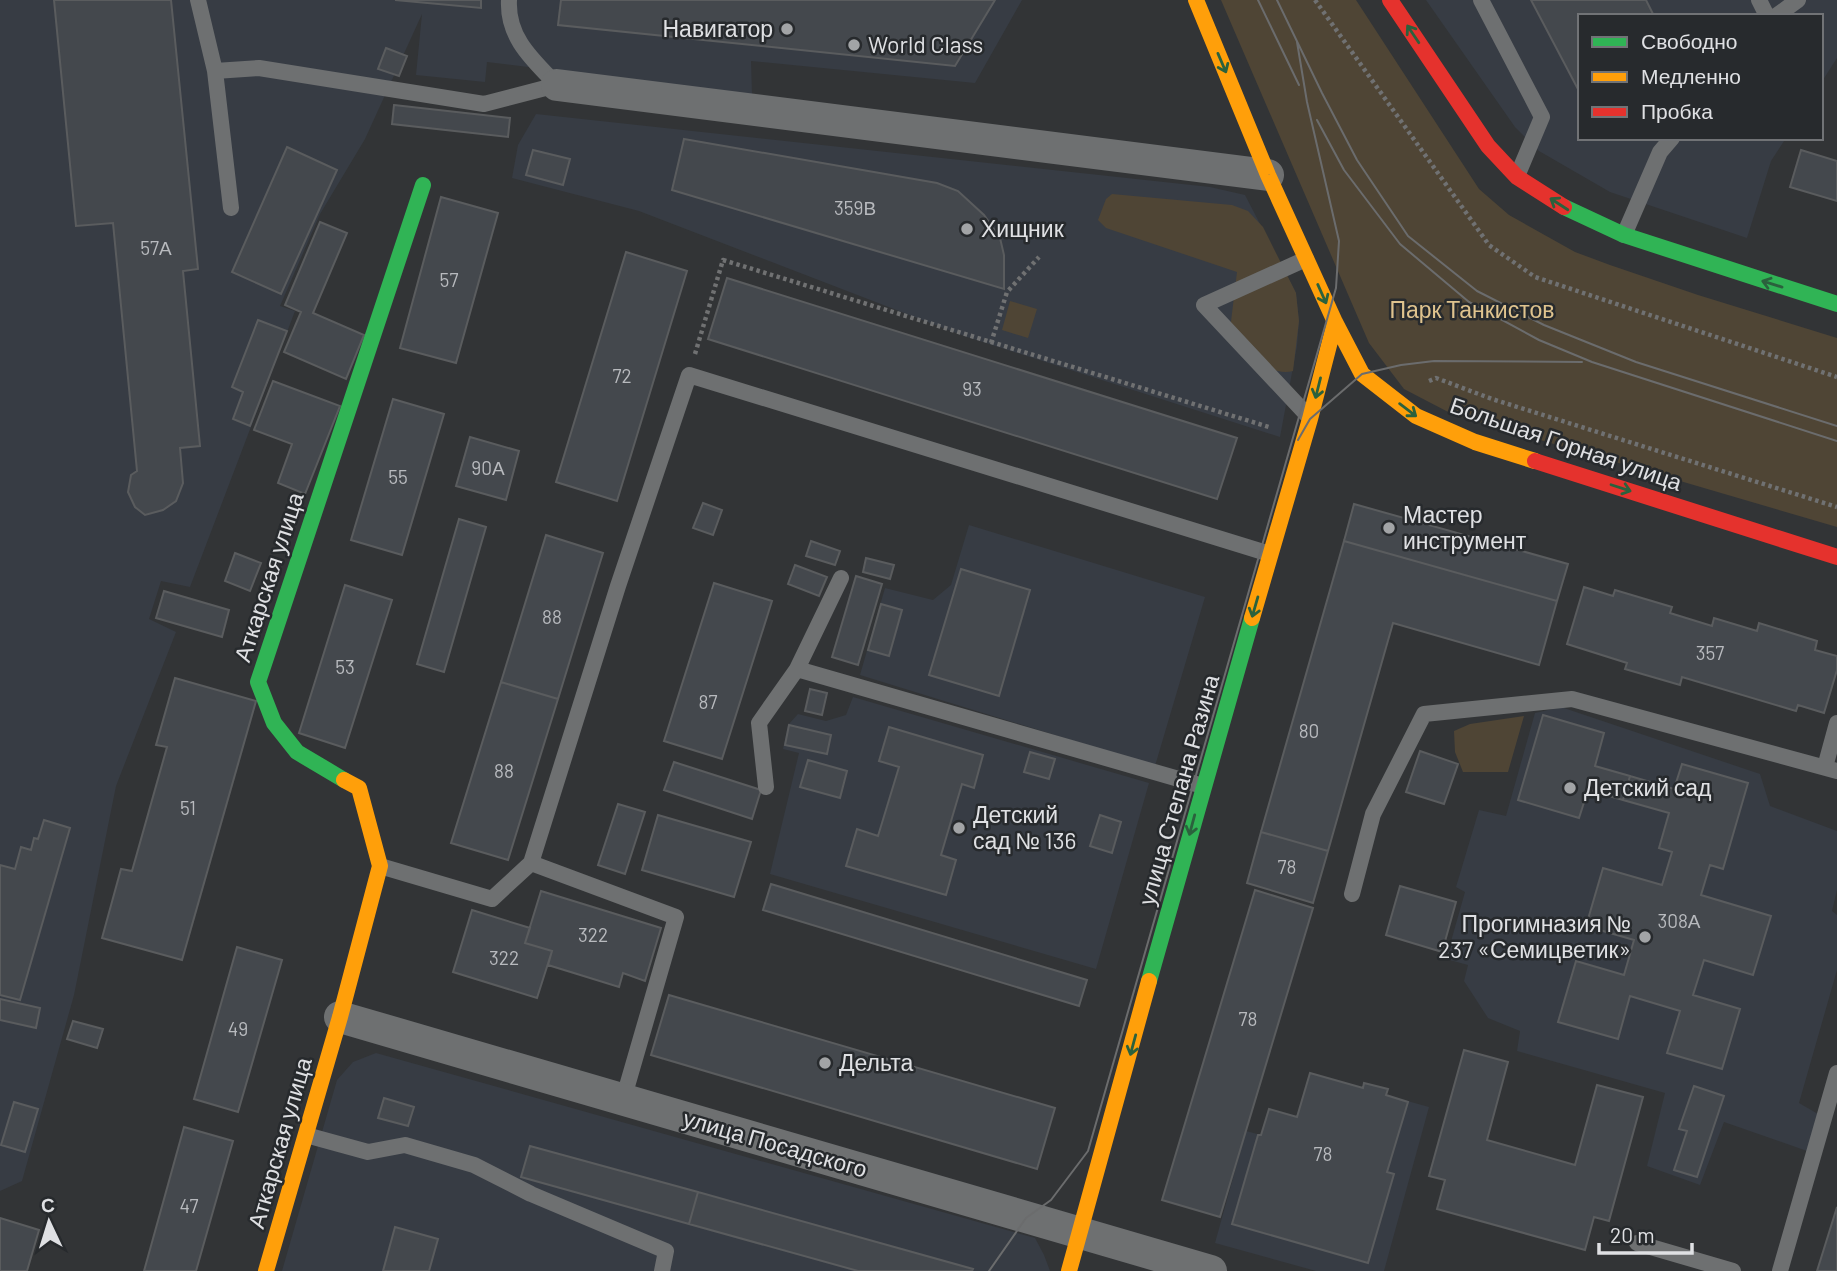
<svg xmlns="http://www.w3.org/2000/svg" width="1837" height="1271" font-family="Barlow,sans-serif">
	<rect width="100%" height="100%" fill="#323436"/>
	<!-- built -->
	<path fill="#373c44" d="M0,0H1022L975,83L751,61L752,95L487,62L485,82L416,75L422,14L365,139L320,214L280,306L295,311L190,587L161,581L149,619L176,632L116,786L74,995L22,1181L0,1191Z
		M1426,0H1837V58L1821,83V16H1580V138H1786L1771,161L1747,238L1610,192L1539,151L1515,127Z
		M536,114L1210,187L1245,195L1296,293L1299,321L1297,346L1280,437L964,336L639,211L512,178L518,145Z
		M969,525L1205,597L1155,766L860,675L885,588L933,600L951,585Z
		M853,697L1149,783L1096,969L770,874L799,753L783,749L788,725L798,714L826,721L846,715Z
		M1561,707L1760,774L1770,806L1837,831V890L1832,911L1837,915V970L1799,1103L1818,1114L1807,1151L1724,1122L1700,1185L1647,1166L1665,1093L1517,1051L1520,1031L1488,1018L1464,981L1468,965L1446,959L1465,892L1456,887L1479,810L1506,816L1535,713Z
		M376,1053L1035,1238L1044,1255L1050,1271H282L337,1080L353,1062Z
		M1310,1073L1362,1088L1364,1083L1388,1089L1386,1095L1429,1107L1384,1271H1316L1215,1243L1246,1131L1261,1135L1269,1109L1297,1117Z"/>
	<!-- green -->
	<path fill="#4f4535" d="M1221,0H1356L1479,189L1509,215L1575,252L1610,265L1698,295L1837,338V527L1452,414L1404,389L1369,343Z
		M1112,194L1232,205L1248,211L1263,227L1296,293L1299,321L1293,371C1270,377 1245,353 1229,338L1237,272L1106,228L1098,220L1106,199Z
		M1010,301L1037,309L1028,338L1002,330Z
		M1524,716L1508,772H1463L1455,752L1454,731L1470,724Z"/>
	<!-- building -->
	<path fill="#44484d" stroke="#5a5c5e" stroke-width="2" d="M54,0H171L198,269L183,271L200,446L180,448L183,483L176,501L163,510L145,515L135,507L128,492L131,475L137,471L113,223L76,226Z
		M395,0H481V8Z
		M561,0H995L955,66L558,25Z
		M1531,0H1646L1654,16H1580V93Z
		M386,48L407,56L399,76L378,69Z
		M394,105L510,118L508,137L392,124Z
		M684,139L937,183L958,191L984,215L1000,238L1004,255V289L672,190Z
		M287,147L337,170L281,294L232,272Z
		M533,150L570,159L563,185L526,175Z
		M1801,150L1837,161V201L1790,187Z
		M441,197L498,213L456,363L400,348Z
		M320,222L347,233L313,313L364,335L346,379L284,352L301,312L285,305Z
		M626,252L687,271L617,501L556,482Z
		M727,278L1237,438L1217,499L708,339Z
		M258,320L287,331L250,426L233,419L243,392L232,387Z
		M273,381L340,406L305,494L278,483L292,444L254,430Z
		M393,399L444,414L402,555L351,540Z
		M470,437L519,451L506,500L456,486Z
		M703,503L722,510L713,535L693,528Z
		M1354,504L1568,564L1557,601L1344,541Z
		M459,519L486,527L444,672L417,664Z
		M546,535L603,553L558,699L501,682Z
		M811,541L840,551L835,565L806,556Z
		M1344,541L1557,601L1539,665L1393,623L1328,851L1261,832Z
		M235,553L261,563L250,591L225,581Z
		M866,558L894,565L890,579L863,572Z
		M795,565L827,577L819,596L788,584Z
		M961,569L1030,590L999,696L929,675Z
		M856,576L882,584L858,665L832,657Z
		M714,583L772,601L722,759L664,741Z
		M345,585L392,600L345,748L299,733Z
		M1584,587L1613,596L1615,590L1672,607L1670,613L1712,626L1714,618L1757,631L1759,623L1817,641L1815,650L1837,656V670L1824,713L1798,705L1796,711L1682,677L1680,685L1625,669L1627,663L1567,644Z
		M164,591L229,610L222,637L156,618Z
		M881,604L902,610L889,656L868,650Z
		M175,678L256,701L182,960L102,938L121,869L132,871L167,747L156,745Z
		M501,682L558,699L508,860L451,843Z
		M810,689L827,693L822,715L805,711Z
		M1543,715L1604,733L1595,766L1630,776L1623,800L1588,790L1579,818L1518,800Z
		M789,725L831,735L827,754L785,745Z
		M889,727L983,755L974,788L962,784L941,855L956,860L946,895L846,866L857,829L878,836L899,767L879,761Z
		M1420,751L1458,764L1444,804L1406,792Z
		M1030,752L1055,759L1049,779L1024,772Z
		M808,760L847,771L840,798L800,787Z
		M674,762L761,790L752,819L664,790Z
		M1682,764L1748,783L1723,869L1710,865L1701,895L1771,916L1753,975L1704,960L1693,995L1740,1009L1722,1069L1667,1053L1680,1011L1630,996L1618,1039L1558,1022L1576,961L1624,975L1634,940L1586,926L1603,868L1662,885L1672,852L1659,848L1669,813L1623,800L1630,776L1674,789Z
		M618,804L645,812L625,874L598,865Z
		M658,815L751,842L734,897L642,870Z
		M1100,815L1121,822L1112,853L1090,846Z
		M44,820L70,828L20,1000L0,995V865L15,869L21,847L31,850L34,838L38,839Z
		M1261,832L1328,851L1313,903L1247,883Z
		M771,884L1087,980L1079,1006L763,910Z
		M1400,886L1456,902L1442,952L1386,935Z
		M1255,890L1313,908L1220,1217L1162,1200Z
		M541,891L661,928L645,981L623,973L619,987L548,965L552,951L525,943Z
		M472,910L530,928L525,943L552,951L537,998L453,972Z
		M237,947L282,960L238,1112L194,1099Z
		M669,995L1055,1108L1037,1169L651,1055Z
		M0,999L40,1008L36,1028L0,1020Z
		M73,1021L103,1029L97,1048L67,1039Z
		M1464,1050L1508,1062L1487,1140L1575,1165L1597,1085L1643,1097L1609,1221L1594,1217L1585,1250L1437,1209L1445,1180L1429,1176Z
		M1310,1073L1363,1088L1364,1083L1388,1089L1386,1095L1408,1102L1387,1172L1394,1174L1368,1263L1232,1224L1258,1135H1261L1269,1109L1297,1117Z
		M1694,1086L1724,1096L1697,1177L1674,1170L1687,1131L1679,1129Z
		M384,1098L414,1107L408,1126L378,1118Z
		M14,1102L38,1109L25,1152L1,1145Z
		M184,1127L233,1141L196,1271H144Z
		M530,1146L698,1192L689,1224L521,1177Z
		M698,1192L973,1269L972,1271H858L689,1224Z
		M1837,1207V1271H1817Z
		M0,1218L39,1230L27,1271H0Z
		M395,1227L438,1239L429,1271H383Z"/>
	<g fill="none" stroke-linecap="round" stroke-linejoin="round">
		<!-- path -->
		<path stroke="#707172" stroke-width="4.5" stroke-dasharray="3.5 3.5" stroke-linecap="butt" d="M1315,0L1489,245L1535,277L1837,377
			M991,343L1007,292L1039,257
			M695,354L723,260L1269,427
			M1429,381L1436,378L1492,399L1837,507"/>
		<!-- lane -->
		<path stroke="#6e7071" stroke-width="16" d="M198,0L215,71L231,208
			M1481,0L1542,117L1518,174
			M1759,0L1767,16
			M1776,16L1798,0
			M215,71L259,68L484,104L557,85C533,60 507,38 509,0
			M1624,235L1660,152L1672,138
			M1306,259L1204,305L1309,417
			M797,669L841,578
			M1825,767L1837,723
			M766,787L759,723L797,669L1203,786
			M380,866L492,899L531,863
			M1352,894L1373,814L1424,714L1572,699L1837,771
			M623,1100L676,917L531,863L618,586L689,375L1270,554
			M306,1135L368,1152L405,1145L474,1165L531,1194L666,1251L662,1271
			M1637,1243L1733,1271
			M1780,1271L1837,1073"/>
		<!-- street -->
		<path stroke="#6e7071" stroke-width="32" d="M557,85L1268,175
			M340,1017L1211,1271"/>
		<!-- fast -->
		<path stroke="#30b455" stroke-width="16" d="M1564,207L1624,235L1837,304
			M344,780L297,752L274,723L258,682L423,185
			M1149,981L1252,618"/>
		<!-- slow -->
		<path stroke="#ff9f0a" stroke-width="16" d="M1196,0L1268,175L1335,322L1362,374L1416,416L1475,442L1535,461
			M1252,618L1310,419L1335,322
			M266,1271L340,1017L380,866L359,788L344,780
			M1069,1271L1149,981"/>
		<!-- jam -->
		<path stroke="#e5322d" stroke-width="16" d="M1390,0L1488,146L1517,177L1564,207
			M1535,461L1837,557"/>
		<!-- tram -->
		<path stroke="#6b6c6d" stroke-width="2" d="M1258,0L1299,85
			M1277,0L1322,93L1357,160L1408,236L1477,291L1544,325L1636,362L1837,426
			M1317,120L1344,170L1400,244L1469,302L1539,340L1592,362L1837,441
			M1298,440L1310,419L1362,374L1401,365L1434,361L1582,362
			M989,1271L1026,1218L1051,1200L1088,1151L1336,288L1339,241L1307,102L1297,42"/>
	</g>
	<!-- one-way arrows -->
	<defs><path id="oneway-shaft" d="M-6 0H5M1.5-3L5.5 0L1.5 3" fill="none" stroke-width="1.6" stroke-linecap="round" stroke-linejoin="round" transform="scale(1.75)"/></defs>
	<g stroke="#2b613d">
		<use href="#oneway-shaft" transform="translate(1413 34) rotate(-124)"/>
		<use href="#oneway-shaft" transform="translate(1222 63) rotate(67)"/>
		<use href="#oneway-shaft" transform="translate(1559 204) rotate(-147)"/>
		<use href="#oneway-shaft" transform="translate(1772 284) rotate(-163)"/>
		<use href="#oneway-shaft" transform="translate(1322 294) rotate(66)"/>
		<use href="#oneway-shaft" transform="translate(1318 388) rotate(104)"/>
		<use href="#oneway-shaft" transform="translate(1408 410) rotate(37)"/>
		<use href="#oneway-shaft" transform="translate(1621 488) rotate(18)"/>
		<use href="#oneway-shaft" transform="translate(1255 607) rotate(106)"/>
		<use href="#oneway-shaft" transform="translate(1192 825) rotate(105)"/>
		<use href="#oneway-shaft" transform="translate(1133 1045) rotate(105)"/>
	</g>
	<!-- markers -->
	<g fill="#a2a4a6" stroke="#272a2d" stroke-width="2.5">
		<circle cx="787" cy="29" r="7"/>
		<circle cx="854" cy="45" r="7"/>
		<circle cx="967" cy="229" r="7"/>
		<circle cx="1389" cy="528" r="7"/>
		<circle cx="1570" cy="788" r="7"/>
		<circle cx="959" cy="828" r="7"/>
		<circle cx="1645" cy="937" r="7"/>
		<circle cx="825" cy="1063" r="7"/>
	</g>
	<g text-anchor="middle" stroke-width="5" stroke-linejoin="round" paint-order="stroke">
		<!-- number labels -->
		<g font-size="19" fill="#b8babe">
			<text x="855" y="215">359В</text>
			<text x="156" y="255">57А</text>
			<text x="449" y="287">57</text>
			<text x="622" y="383">72</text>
			<text x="972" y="396">93</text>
			<text x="488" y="475">90А</text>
			<text x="398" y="484">55</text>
			<text x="552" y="624">88</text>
			<text x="1710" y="660">357</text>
			<text x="345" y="674">53</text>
			<text x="708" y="709">87</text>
			<text x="1309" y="738">80</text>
			<text x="504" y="778">88</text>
			<text x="188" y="815">51</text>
			<text x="1287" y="874">78</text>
			<text x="1679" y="928">308А</text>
			<text x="593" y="942">322</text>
			<text x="504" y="965">322</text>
			<text x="1248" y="1026">78</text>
			<text x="238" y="1036">49</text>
			<text x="1323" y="1161">78</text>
			<text x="189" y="1213">47</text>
		</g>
		<!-- poi labels -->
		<g font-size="23" fill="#dfe0e3" stroke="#272a2d" text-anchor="start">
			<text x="773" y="37" text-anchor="end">Навигатор</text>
			<text x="868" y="53">World Class</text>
			<text x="981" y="237">Хищник</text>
			<text x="1403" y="523">Мастер<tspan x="1403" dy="26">инструмент</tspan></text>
			<text x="1584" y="796">Детский сад</text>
			<text x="973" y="823">Детский<tspan x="973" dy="26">сад № 136</tspan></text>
			<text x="1631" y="932" text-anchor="end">Прогимназия №<tspan x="1631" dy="26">237 «Семицветик»</tspan></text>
			<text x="839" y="1071">Дельта</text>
		</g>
		<!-- park labels -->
		<g font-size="23" fill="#dfc38e" stroke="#272a2d">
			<text x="1472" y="318">Парк Танкистов</text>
		</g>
		<!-- street labels -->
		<g font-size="23" fill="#dfe0e3" stroke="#272a2d">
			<text transform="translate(1566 444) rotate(19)" y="8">Большая Горная улица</text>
			<text transform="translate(269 577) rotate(-72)" y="8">Аткарская улица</text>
			<text transform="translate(1179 790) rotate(-74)" y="8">улица Степана Разина</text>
			<text transform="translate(280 1143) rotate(-74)" y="8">Аткарская улица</text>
			<text transform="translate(775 1144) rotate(16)" y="8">улица Посадского</text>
		</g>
	</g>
	<!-- legend -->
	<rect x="1578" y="14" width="245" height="126" fill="#272a2d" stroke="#717376" stroke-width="2"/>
	<rect x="1592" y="37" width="35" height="10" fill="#30b455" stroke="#717376" stroke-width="2"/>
	<text x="1641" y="49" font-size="21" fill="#dfe0e3">Свободно</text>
	<rect x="1592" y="72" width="35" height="10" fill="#ff9f0a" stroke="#717376" stroke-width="2"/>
	<text x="1641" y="84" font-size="21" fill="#dfe0e3">Медленно</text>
	<rect x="1592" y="107" width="35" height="10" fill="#e5322d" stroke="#717376" stroke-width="2"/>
	<text x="1641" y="119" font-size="21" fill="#dfe0e3">Пробка</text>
	<!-- north arrow -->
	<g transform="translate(49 1222) rotate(356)" stroke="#272a2d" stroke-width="5" paint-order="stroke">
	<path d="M0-5L12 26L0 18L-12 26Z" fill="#dfe0e3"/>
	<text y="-10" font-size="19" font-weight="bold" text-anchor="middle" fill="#dfe0e3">С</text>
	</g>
	<!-- scale -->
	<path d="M1599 1243v10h93v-10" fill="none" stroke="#dfe0e3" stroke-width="3.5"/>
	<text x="1610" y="1243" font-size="21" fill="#dfe0e3" stroke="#272a2d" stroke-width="5" paint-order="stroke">20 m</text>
</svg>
